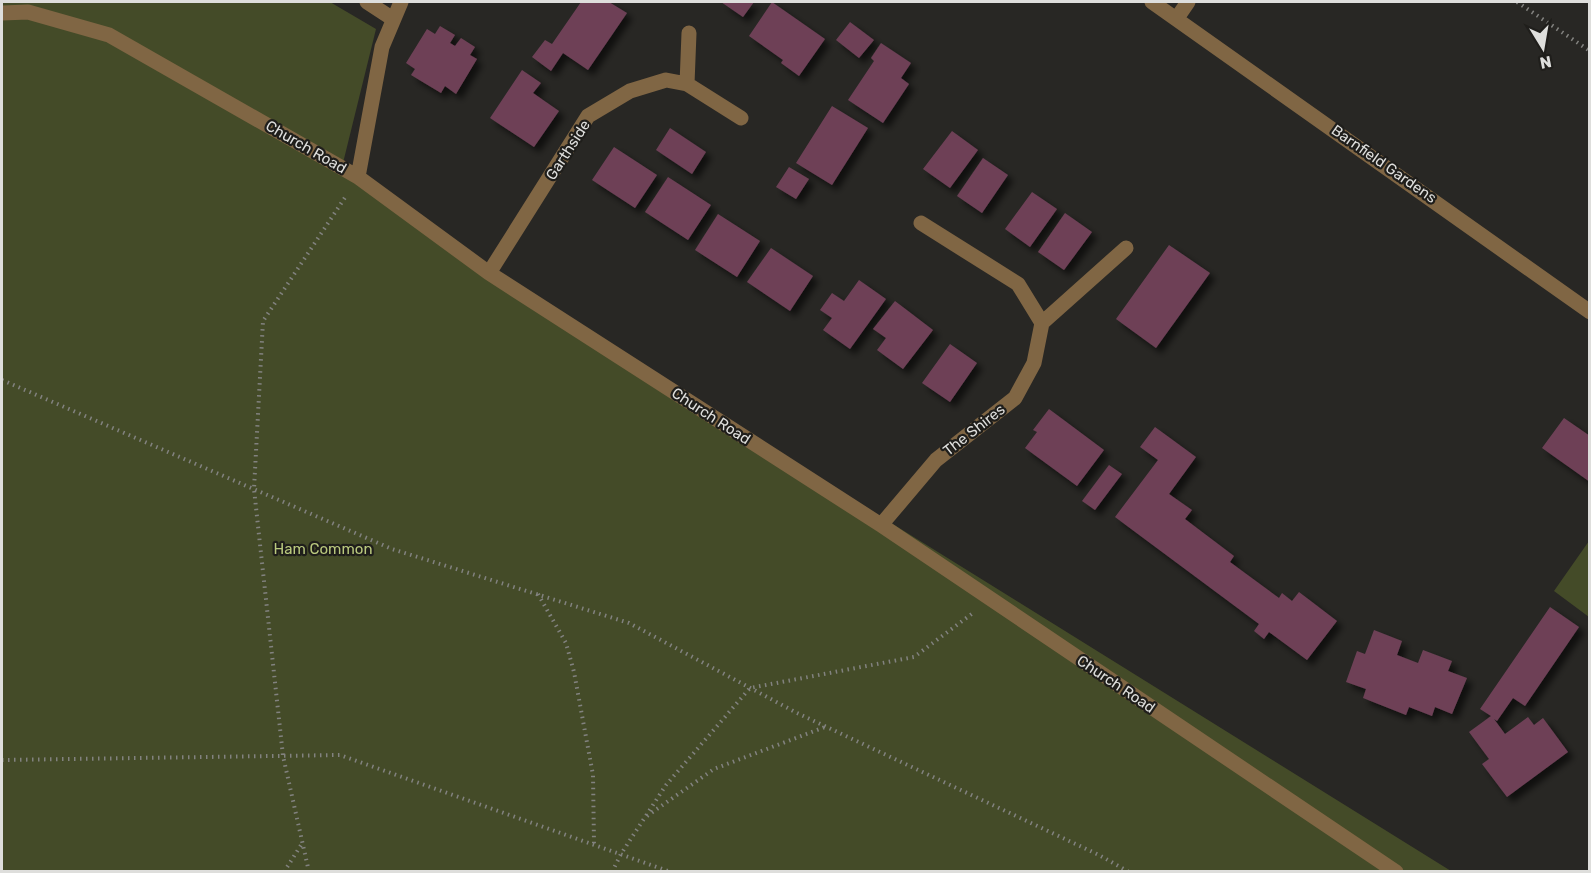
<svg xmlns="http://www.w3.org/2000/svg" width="1591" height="873" font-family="Rubik,sans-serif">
	<defs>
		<filter id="shadow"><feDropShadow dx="5.5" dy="5.5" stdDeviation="3" flood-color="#0009"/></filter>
	</defs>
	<rect width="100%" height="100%" fill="#282724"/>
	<!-- green -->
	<path fill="#444b28" d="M2,2H330L376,29L342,167L489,273L1451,871L2,872Z
		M1589,541V617L1554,591Z"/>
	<!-- building -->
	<path fill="#6e4157" filter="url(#shadow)" d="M581,2H609L627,13L588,70L563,53L551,71L532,57L545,40L552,44Z
		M721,2H754L743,17Z
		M772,2L825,39L799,76L781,63L783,60L749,36Z
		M850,22L874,40L859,58L836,40Z
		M440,26L455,35L450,43L455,46L461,38L475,47L470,55L477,59L456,94L445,86L441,93L411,75L415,69L406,63L427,29L435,34Z
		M881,43L911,63L901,78L909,84L883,123L848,100L874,61L871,58Z
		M522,70L541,83L533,93L559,111L534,147L490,118Z
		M832,106L868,128L832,185L796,163Z
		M670,128L706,152L692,174L656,150Z
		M952,131L978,150L950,188L923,169Z
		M614,147L657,175L635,208L592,180Z
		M983,158L1008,175L982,213L957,196Z
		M789,167L809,179L796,199L776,187Z
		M668,177L711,205L688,240L645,212Z
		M1032,192L1057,209L1030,247L1005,229Z
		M1065,213L1092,232L1064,270L1038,252Z
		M718,214L760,241L737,277L695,250Z
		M1169,245L1210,273L1156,348L1116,319Z
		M771,248L813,276L790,311L747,282Z
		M859,280L886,299L850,349L823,330L832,318L820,310L832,293L844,301Z
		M895,301L933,330L903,369L877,350L886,338L873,329Z
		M950,344L977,363L950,402L922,383Z
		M1049,409L1104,450L1077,486L1025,448L1037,432L1033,430Z
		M1564,418L1590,436V482L1542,448Z
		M1155,427L1196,457L1169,494L1192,510L1185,519L1234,556L1230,562L1279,598L1282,593L1292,601L1299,592L1337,621L1307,660L1269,632L1264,639L1254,631L1259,624L1115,517L1158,460L1140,447Z
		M1109,465L1122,474L1095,510L1082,501Z
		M1550,607L1579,627L1525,706L1513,698L1497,721L1494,719L1505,734L1528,717L1534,725L1543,718L1568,752L1507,797L1482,764L1489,759L1469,732L1491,716L1480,709Z
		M1374,630L1402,641L1397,655L1418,663L1423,650L1452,661L1448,671L1467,678L1452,714L1435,707L1432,716L1409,707L1406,715L1363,698L1366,689L1346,682L1357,651L1365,654Z"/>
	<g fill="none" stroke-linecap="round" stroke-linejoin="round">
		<!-- path -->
		<path stroke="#82827f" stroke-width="4" stroke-dasharray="1.5 4.5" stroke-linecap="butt" d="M1517,2L1590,51
			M2,380L392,549L629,623L797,713L1099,855L1129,872
			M538,594L566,643L574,672L593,775L594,844
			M2,760L340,755L671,872
			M647,816L714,769L825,727
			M284,872L303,842
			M309,872L283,756L254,489L263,321L346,196
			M612,872L621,854L666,785L750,688L914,657L973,613"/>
		<!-- minor -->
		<path stroke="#806644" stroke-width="15" d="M367,2L393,19
			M1152,2L1590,312
			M2,13L28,12L109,35L358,177L489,273L881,525L1396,872
			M1177,18L1188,2
			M687,84L689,33
			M358,177L382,47L401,2
			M489,273L588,116L630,91L666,80L687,84L741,118
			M1042,323L1126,248
			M881,525L936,460L1015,398L1034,363L1042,323L1018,284L921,223"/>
	</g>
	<g text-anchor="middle" stroke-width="4.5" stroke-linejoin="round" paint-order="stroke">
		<!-- street labels -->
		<g font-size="15" fill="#dededc" stroke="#1f1e1b">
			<text transform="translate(306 147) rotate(30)" y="5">Church Road</text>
			<text transform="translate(568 150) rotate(-57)" y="5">Garthside</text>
			<text transform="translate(1384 164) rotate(35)" y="5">Barnfield Gardens</text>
			<text transform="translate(711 416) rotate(33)" y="5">Church Road</text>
			<text transform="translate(974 430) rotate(-38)" y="5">The Shires</text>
			<text transform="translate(1116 684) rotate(34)" y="5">Church Road</text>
		</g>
		<!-- park labels -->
		<g font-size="15" fill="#bac97e" stroke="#1f1e1b">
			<text x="323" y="554">Ham Common</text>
		</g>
	</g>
	<!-- border -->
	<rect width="1591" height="873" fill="none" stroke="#dededc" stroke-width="6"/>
	<!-- north arrow -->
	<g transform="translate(1543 48) rotate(169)" stroke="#1f1e1b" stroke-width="4.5" paint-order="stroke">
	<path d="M0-4.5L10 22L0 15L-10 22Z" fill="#dededc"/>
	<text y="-9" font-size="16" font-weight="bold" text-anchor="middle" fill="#dededc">N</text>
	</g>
</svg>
